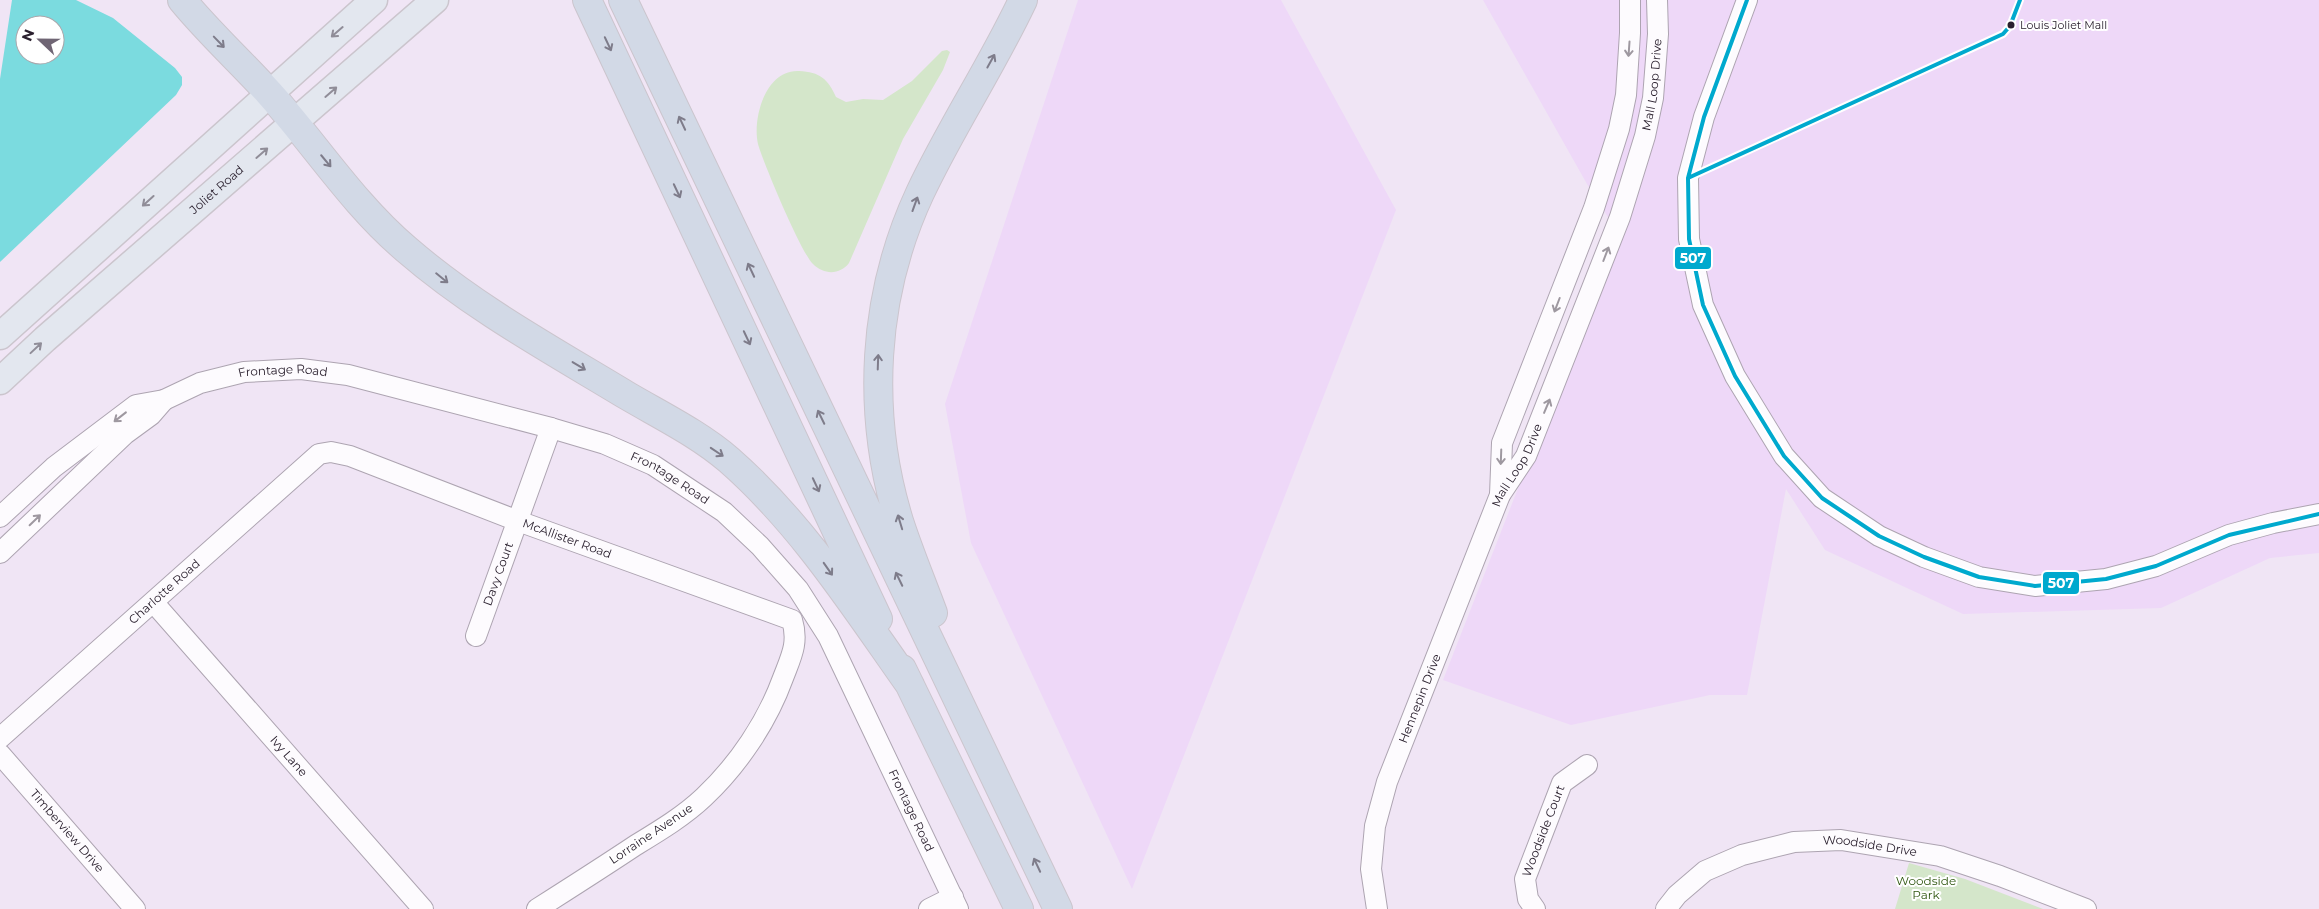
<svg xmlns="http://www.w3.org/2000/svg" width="2319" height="909" font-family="Montserrat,sans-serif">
	<rect width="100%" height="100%" fill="#f0e5f5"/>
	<!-- built -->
	<path fill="#eed8f8" d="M1078,0H1281L1396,210L1132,889L971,543L945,404Z
		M1483,0H2319V553L2270,558L2161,608L1963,614L1825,550L1786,489L1747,695H1710L1571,725L1443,680L1618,233L1587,184Z"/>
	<!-- green -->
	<path fill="#d4e6ca" d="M947,50L950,52L943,70L903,139L849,263C840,275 824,275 813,264C801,253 763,162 758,144C752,118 766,69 799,71C820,72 828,79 836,97L846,102L863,99L883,100L912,81L942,51Z
		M1909,863L1965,879L2043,909H1895Z"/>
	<!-- water -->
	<path fill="#7bdbdf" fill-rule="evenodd" d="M12,0H76L113,18L175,68L182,77V85L176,95L0,262V79ZM25,25H55V55H25Z"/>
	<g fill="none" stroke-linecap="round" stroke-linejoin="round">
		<defs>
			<g id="minor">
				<path d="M1747,0L1704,117L1688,178L1689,239L1703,305L1735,376L1784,456L1822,498L1879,536L1924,557L1979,577L2035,586L2106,579L2156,566L2229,535L2273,523L2319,514"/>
				<path d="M1500,495L1502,443L1594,208L1619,129L1626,95L1630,33V0"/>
				<path id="s1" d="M0,517L54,467L136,405L164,400L200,383L244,372L301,369L348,375L551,428L605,444L653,465L724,512L760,546L798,589L828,636L958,909"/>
				<path d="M0,553L125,434L151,415L164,400"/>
				<path id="s2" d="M154,603L423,909"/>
				<path id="s3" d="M476,636L551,428"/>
				<path id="s4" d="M0,738L319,454L331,452L350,456L518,521L792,620C799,643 791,657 783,678C767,722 738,765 704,797C684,816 659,831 636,845C603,867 570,888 537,909"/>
				<path id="s5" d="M0,754L135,909"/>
				<path d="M929,909L953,897"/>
				<path id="s6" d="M1377,909L1371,869L1375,826L1387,782L1500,495L1526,456L1620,217L1645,136L1653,98L1658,34L1657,0"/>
				<path id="s7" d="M1535,909L1528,899L1525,879L1562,783L1587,765"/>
				<path id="s8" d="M1666,909L1677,895L1705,871L1742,855L1794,842L1841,840L1940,856L2000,876L2086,909"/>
			</g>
			<g id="major">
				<path d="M0,336L374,0"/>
				<path id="s9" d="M0,381L45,339L435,0"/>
			</g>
			<path id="highway" d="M182,0C209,33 240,61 269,93C315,144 353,204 406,249C473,307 550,349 626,395C660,415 699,434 729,460C802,524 854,606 910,685
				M587,0L878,619
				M623,0L1058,909
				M933,613C922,583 909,552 899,521C866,413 872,296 920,193C951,127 992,66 1023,0
				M902,669L1019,909"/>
		</defs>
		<!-- minor casing -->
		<use href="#minor" stroke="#ada4b1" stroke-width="22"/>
		<!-- major casing -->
		<use href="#major" stroke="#cbc5cd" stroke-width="29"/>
		<!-- highway casing -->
		<use href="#highway" stroke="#cbc5cd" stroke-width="30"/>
		<!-- minor -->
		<use href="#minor" stroke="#fdfbfe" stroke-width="20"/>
		<!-- major -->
		<use href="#major" stroke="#e3e7ef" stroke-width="26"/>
		<!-- highway -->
		<use href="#highway" stroke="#d2d9e6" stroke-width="28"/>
		<defs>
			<path id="bus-1" d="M1747,0L1704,117L1688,178L1689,239L1703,305L1735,376L1784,456L1822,498L1879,536L1924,557L1979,577L2035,586L2106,579L2156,566L2229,535L2319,514
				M1688,178L2003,34L2010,26L2020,0"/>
		</defs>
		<!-- bus-1 casing -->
		<use href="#bus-1" stroke="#fff" stroke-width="8"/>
		<!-- bus-1 -->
		<use href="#bus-1" stroke="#00a9ce" stroke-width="4"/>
	</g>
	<!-- one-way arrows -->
	<defs><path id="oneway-shaft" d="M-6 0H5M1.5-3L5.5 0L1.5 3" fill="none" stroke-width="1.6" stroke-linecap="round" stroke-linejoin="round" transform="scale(1.25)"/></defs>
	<g stroke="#908d98">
		<use href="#oneway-shaft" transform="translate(337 32) rotate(139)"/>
		<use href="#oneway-shaft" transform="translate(331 92) rotate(-41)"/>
		<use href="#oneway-shaft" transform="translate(262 153) rotate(-41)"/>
		<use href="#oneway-shaft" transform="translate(148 201) rotate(138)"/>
		<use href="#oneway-shaft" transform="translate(36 348) rotate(-43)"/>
	</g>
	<g stroke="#7e7c8a">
		<use href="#oneway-shaft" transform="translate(219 42) rotate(46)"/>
		<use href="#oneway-shaft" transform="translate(608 44) rotate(65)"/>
		<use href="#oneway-shaft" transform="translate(991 61) rotate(-61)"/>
		<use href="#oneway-shaft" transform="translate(682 123) rotate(-115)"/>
		<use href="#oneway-shaft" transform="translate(326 161) rotate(50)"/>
		<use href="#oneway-shaft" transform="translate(677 191) rotate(65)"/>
		<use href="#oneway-shaft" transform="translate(915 204) rotate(-70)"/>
		<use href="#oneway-shaft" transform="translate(751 270) rotate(-115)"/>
		<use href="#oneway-shaft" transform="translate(442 278) rotate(39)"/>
		<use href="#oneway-shaft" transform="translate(747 338) rotate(65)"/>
		<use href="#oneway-shaft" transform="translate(878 362) rotate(-88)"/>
		<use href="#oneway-shaft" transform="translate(579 366) rotate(31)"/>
		<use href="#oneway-shaft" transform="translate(821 417) rotate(-116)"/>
		<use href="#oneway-shaft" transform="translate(717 452) rotate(34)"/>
		<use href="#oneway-shaft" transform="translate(816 485) rotate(65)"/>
		<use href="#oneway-shaft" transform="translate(900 522) rotate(-107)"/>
		<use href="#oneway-shaft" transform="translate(828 569) rotate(55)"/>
		<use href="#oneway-shaft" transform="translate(899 579) rotate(-116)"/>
		<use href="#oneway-shaft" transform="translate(1037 865) rotate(-115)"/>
	</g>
	<g stroke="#9e98a0">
		<use href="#oneway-shaft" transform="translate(1629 49) rotate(94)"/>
		<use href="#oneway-shaft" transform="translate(1606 254) rotate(-69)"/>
		<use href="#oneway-shaft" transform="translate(1557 305) rotate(111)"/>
		<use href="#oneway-shaft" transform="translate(1547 406) rotate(-67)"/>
		<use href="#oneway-shaft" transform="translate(120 417) rotate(142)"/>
		<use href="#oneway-shaft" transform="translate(1501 457) rotate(92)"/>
		<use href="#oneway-shaft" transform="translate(35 520) rotate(-44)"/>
	</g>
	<!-- markers -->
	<circle fill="#2a202e" stroke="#fff" stroke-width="2" cx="2011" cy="25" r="4.5"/>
	<g text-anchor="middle" stroke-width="4" stroke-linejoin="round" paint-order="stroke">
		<!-- bus labels -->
		<g font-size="11" fill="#2a202e" stroke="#fff" text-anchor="start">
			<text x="2020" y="29">Louis Joliet Mall</text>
		</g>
		<!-- street labels -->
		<g font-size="12" fill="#2a202e" stroke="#fff">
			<text dy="4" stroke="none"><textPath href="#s6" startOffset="878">Mall Loop Drive</textPath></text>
			<text dy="4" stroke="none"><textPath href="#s9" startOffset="289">Joliet Road</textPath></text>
			<text dy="4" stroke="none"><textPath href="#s1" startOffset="329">Frontage Road</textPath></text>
			<text dy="4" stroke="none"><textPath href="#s6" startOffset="472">Mall Loop Drive</textPath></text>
			<text dy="4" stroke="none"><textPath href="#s1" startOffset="734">Frontage Road</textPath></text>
			<text dy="4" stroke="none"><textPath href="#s4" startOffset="691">McAllister Road</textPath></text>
			<text dy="4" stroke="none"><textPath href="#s3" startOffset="66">Davy Court</textPath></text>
			<text dy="4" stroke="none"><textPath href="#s4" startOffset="220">Charlotte Road</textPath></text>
			<text dy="4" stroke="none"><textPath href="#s6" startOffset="219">Hennepin Drive</textPath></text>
			<text dy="4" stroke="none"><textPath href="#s2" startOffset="204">Ivy Lane</textPath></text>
			<text dy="4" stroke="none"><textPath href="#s1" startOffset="1154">Frontage Road</textPath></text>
			<text dy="4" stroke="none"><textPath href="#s5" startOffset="102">Timberview Drive</textPath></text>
			<text dy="4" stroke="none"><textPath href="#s7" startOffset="84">Woodside Court</textPath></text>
			<text transform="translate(651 834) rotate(-34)" y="4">Lorraine Avenue</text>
			<text dy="4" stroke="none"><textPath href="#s8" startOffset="225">Woodside Drive</textPath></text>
		</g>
		<!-- park labels -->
		<g font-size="12" fill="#2f5610" stroke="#fff">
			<text x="1926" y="885">Woodside<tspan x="1926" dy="14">Park</tspan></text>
		</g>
	</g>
	<g stroke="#fff" stroke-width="2">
		<rect x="1674" y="246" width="38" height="24" rx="5" fill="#00a9ce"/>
		<rect x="2042" y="571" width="38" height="24" rx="5" fill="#00a9ce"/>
	</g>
	<g font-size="14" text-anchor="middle" font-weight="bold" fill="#fff">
		<text x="1693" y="263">507</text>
		<text x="2061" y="588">507</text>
	</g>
	<!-- north arrow -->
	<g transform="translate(40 40) rotate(292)"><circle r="24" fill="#ffffff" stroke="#aaa6ab"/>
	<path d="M0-4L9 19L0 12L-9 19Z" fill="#6f6574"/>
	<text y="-8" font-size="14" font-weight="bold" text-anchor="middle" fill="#2a202e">N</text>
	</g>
</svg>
